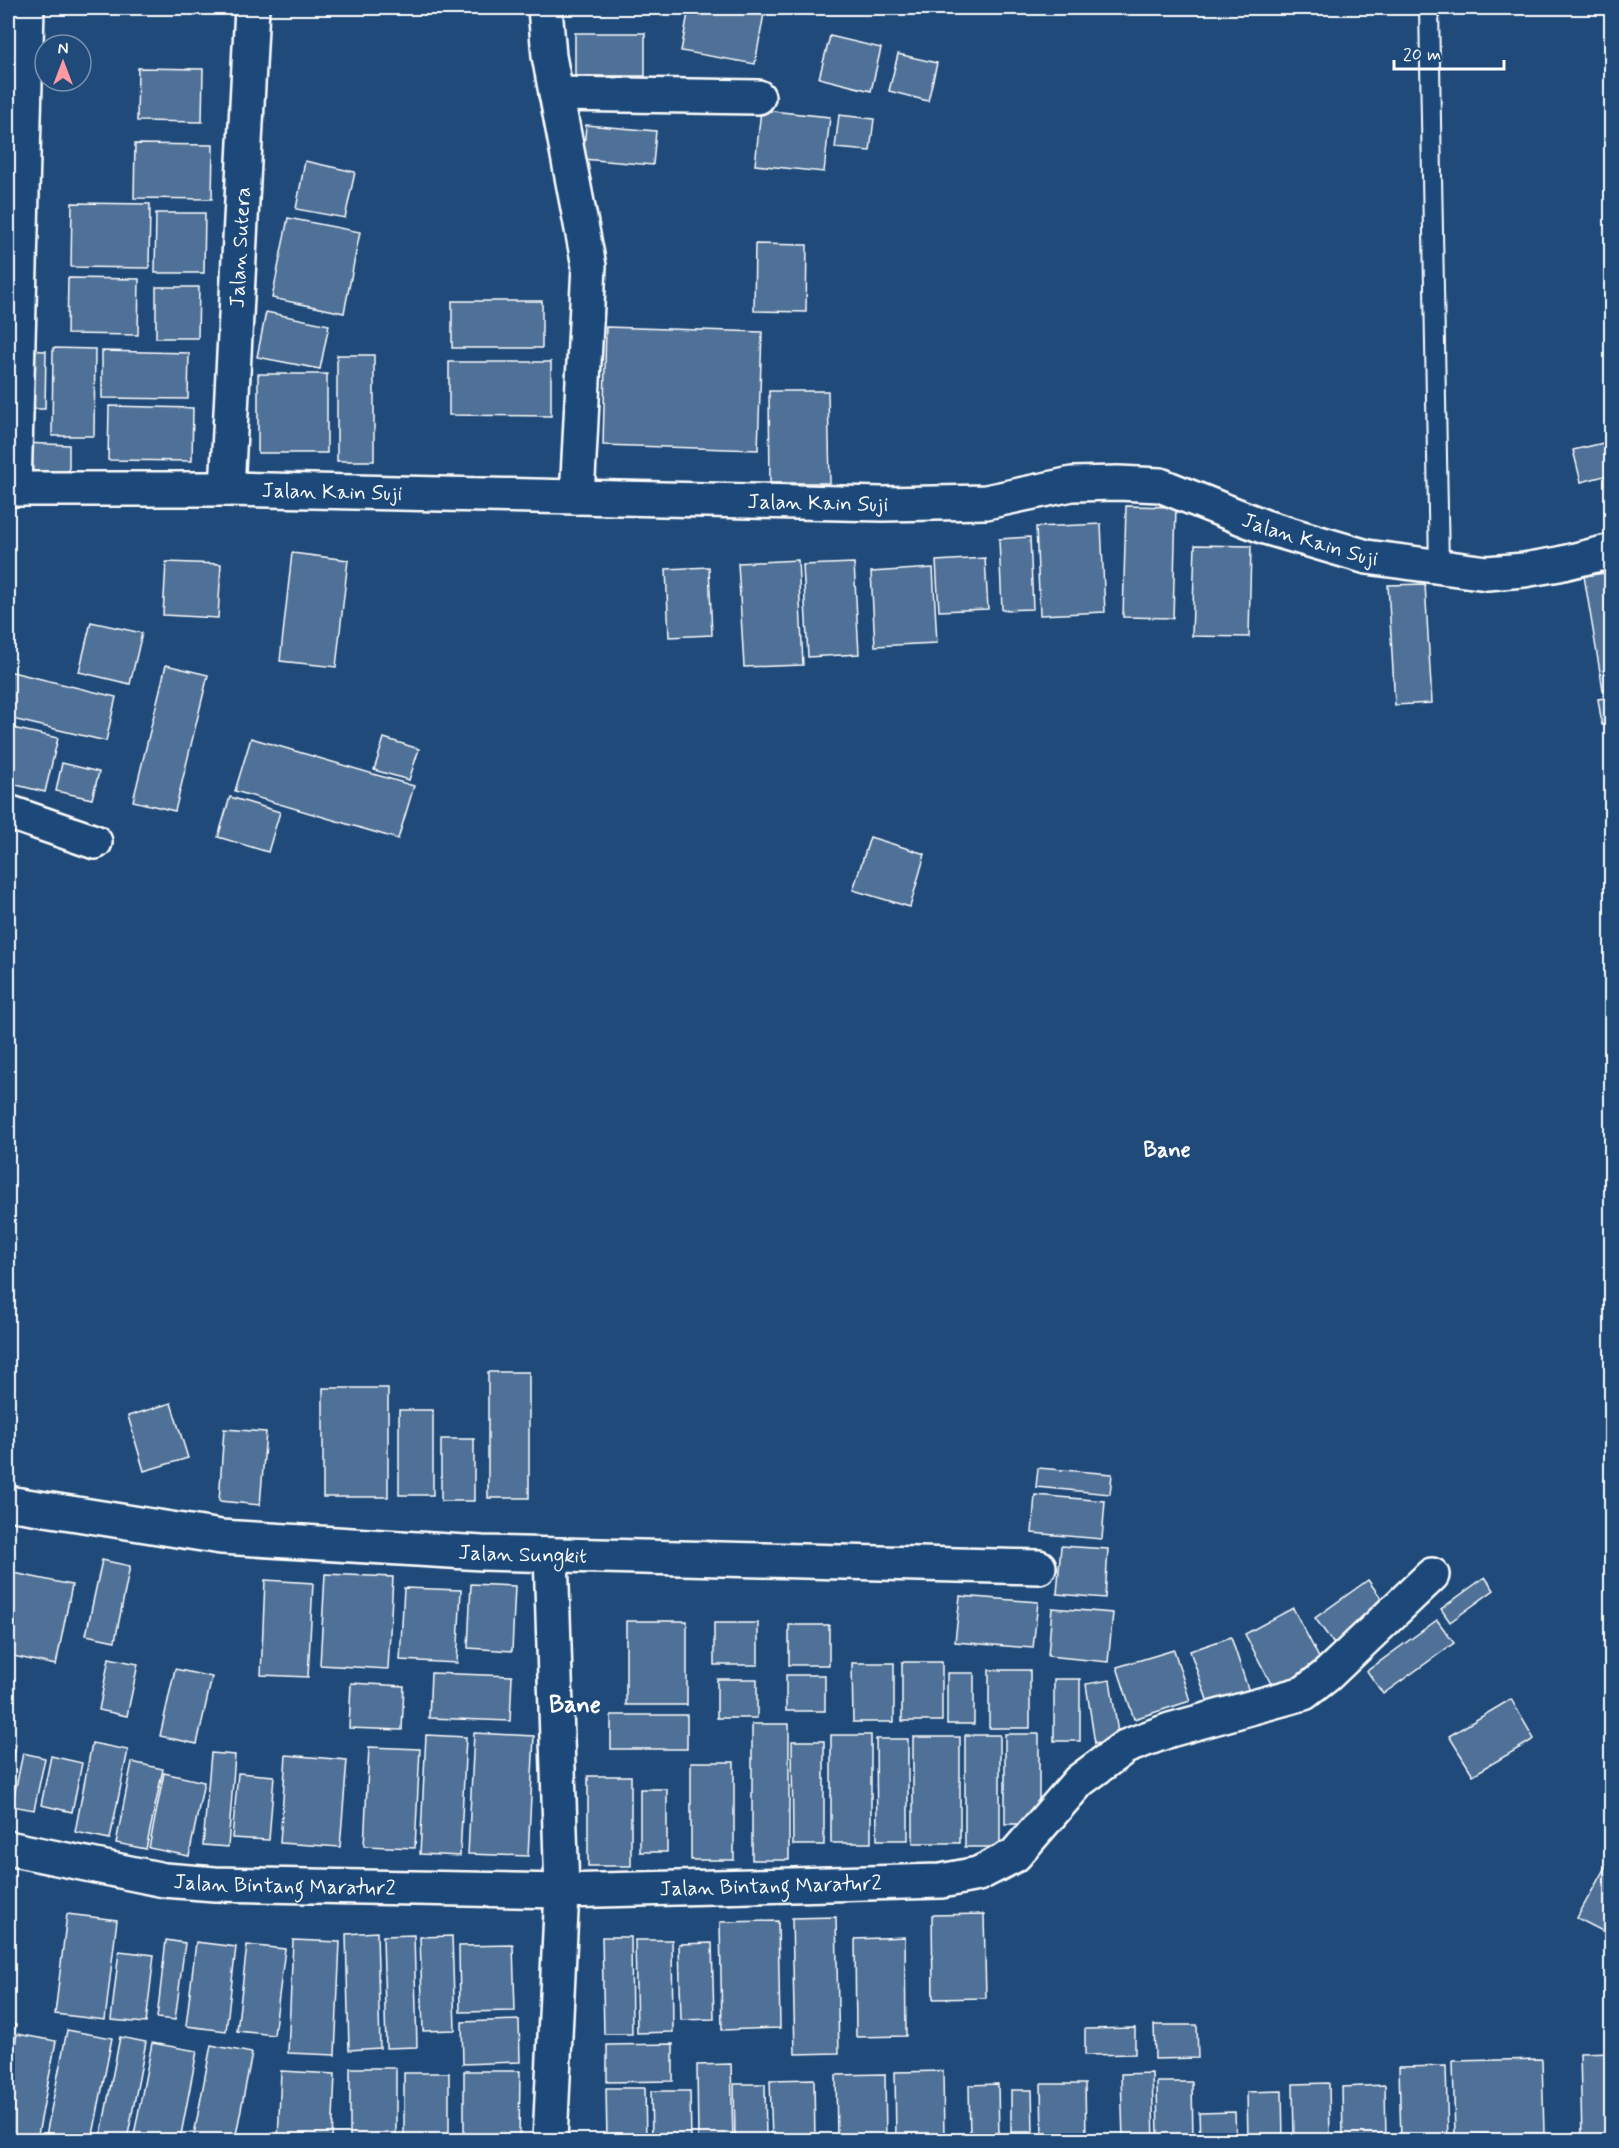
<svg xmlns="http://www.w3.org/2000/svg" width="1619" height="2148" font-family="Mynerve,sans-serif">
	<rect width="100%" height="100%" fill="#1f4a7a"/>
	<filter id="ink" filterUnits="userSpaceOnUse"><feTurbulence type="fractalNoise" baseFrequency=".0167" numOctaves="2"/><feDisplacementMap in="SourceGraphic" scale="12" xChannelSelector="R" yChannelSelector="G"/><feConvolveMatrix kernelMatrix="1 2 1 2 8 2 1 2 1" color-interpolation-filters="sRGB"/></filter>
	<g filter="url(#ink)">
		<!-- building -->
		<path fill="#507197" stroke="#fff" stroke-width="1.5" d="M689,8H765L755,64L681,51Z
			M575,33H645V76H575Z
			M830,36L881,48L871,91L819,78Z
			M898,54L937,63L928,101L889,91Z
			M138,68L203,69L202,122L137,121Z
			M761,110L830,117L824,172L755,165Z
			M839,115L874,119L870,151L835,148Z
			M586,125L656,131L653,165L583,159Z
			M135,144L213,145L212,199L134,198Z
			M305,161L355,172L345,218L296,209Z
			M72,203L150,204L149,268L71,267Z
			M156,213H205L204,273H155Z
			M288,218L360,232L344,313L272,298Z
			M755,244L807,245L806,312L754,311Z
			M68,278L139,279L138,335L67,334Z
			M156,287H199L198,338H156Z
			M452,301H542V348H452Z
			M266,312L329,325L320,369L257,357Z
			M606,327L762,332L758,450L603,445Z
			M53,348L95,349L94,436H52Z
			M20,350L46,351L45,409H19Z
			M102,351L189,353L188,399L102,398Z
			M337,355H374V461H337Z
			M449,362H551V416L449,415Z
			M258,374H327V453H258Z
			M769,391H828L830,483H770Z
			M109,406L193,408L192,461L108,460Z
			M1612,441V474L1581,482L1573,450Z
			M24,443L69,445V481L23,480Z
			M1126,506L1176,507L1173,618L1123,617Z
			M1101,524L1105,612L1040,615L1036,527Z
			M1030,537L1033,609L1002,610L999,539Z
			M1195,545L1251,546L1249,637L1192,636Z
			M292,553L348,560L336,667L280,661Z
			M985,558L988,609L939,611L936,561Z
			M798,560L803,665L744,667L738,563Z
			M166,562L221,564L218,618L163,615Z
			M854,563L859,654L808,657L803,565Z
			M709,567L712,635L669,637L666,569Z
			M933,568L937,643L875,646L871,572Z
			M1612,572V689L1603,690L1584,576Z
			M1425,584L1432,703L1395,705L1388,585Z
			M91,622L142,633L130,684L79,672Z
			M166,665L208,675L175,811L133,801Z
			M8,671L116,697L106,741L8,718Z
			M1612,697V724L1602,725L1598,699Z
			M8,727L58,738L45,792L8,783Z
			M251,738L414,786L398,839L235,791Z
			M384,738L419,749L409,780L374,770Z
			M62,763L99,772L92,799L56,791Z
			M230,797L280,812L268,852L218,837Z
			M870,837L925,854L910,907L853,890Z
			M488,1372H529V1498H488Z
			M323,1388H388V1497H323Z
			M171,1403L188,1458L144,1471L128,1416Z
			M399,1410H433V1495H399Z
			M224,1429L266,1432L260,1505L219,1501Z
			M441,1439H474V1501H441Z
			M1038,1468L1112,1474L1110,1494L1036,1487Z
			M1035,1495L1105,1501L1102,1539L1032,1533Z
			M1061,1546L1108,1549L1105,1598L1057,1594Z
			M102,1560L130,1566L115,1641L86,1635Z
			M9,1572L72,1585L56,1665L8,1655Z
			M325,1574L393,1577L388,1669L320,1665Z
			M1485,1577L1494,1590L1450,1622L1441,1609Z
			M265,1580L313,1583L308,1677L261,1675Z
			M1368,1580L1389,1609L1336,1647L1315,1618Z
			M471,1584L515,1586L512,1651L468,1648Z
			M404,1588L461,1590L457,1663L400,1660Z
			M960,1596L1038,1602L1033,1648L955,1642Z
			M1052,1608L1113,1613L1108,1662L1048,1656Z
			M1293,1608L1327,1673L1279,1699L1245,1634Z
			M1437,1620L1454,1643L1383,1694L1367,1671Z
			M626,1621H687V1705H626Z
			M714,1623H758V1665H714Z
			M789,1625H829V1665H789Z
			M1231,1637L1252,1701L1212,1714L1190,1651Z
			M1174,1650L1190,1701L1134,1719L1117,1667Z
			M109,1658L138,1664L127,1716L99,1710Z
			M902,1662H942V1721H902Z
			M852,1663H894V1722H853Z
			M175,1669L212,1677L197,1744L160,1736Z
			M989,1670H1030V1728H989Z
			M431,1673L512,1676L510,1721L429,1718Z
			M947,1673H974V1724H947Z
			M786,1675H825V1711H786Z
			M717,1679H757V1718H717Z
			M1054,1679H1080V1741H1054Z
			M1110,1680L1119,1740L1095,1744L1086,1684Z
			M351,1683L404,1686L402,1730L349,1728Z
			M1511,1699L1534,1739L1473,1775L1449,1736Z
			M611,1715H687V1749H611Z
			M752,1724H789V1860H752Z
			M474,1733L534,1736L528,1856L468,1854Z
			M1005,1734H1039V1824H1005Z
			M426,1735L466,1737L460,1856L420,1854Z
			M831,1735H871V1843H831Z
			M965,1735H1000V1847H965Z
			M913,1737H960V1843H913Z
			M876,1739H908V1840H877Z
			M792,1741H824V1845H793Z
			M8,1742L16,1744L8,1786Z
			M92,1743L128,1750L110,1839L75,1832Z
			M369,1747L420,1749L415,1848L364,1846Z
			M23,1753L45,1758L34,1810L12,1806Z
			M211,1753L235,1755L228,1847L203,1845Z
			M286,1755L347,1760L340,1847L280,1843Z
			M51,1756L82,1763L72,1812L41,1805Z
			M132,1762L163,1769L146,1849L116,1843Z
			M691,1762H734V1860H691Z
			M164,1773L204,1782L189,1856L149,1848Z
			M238,1773L274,1776L269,1840L232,1838Z
			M588,1776H631V1866H588Z
			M640,1789H667V1852H640Z
			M1609,1860L1612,1861V1936L1577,1918Z
			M67,1914L117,1920L105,2020L55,2014Z
			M984,1914L986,1998L933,1999L932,1915Z
			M836,1917L839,2053L795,2054L792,1918Z
			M778,1921L780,2028L722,2030L720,1922Z
			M377,1932L380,2048L349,2050L346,1934Z
			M414,1935L417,2047L386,2048L383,1936Z
			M452,1936L455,2030L423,2031L420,1937Z
			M602,1937H631L632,2034H604Z
			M905,1937L906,2036L856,2037L855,1939Z
			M166,1940L185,1943L175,2020L157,2018Z
			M293,1940L340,1942L335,2055L288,2053Z
			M635,1940H672L673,2032L637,2033Z
			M196,1942L236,1947L226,2031L186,2026Z
			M712,1943L714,2019L681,2020L679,1944Z
			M247,1945L285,1949L274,2035L237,2031Z
			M513,1945L515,2011L460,2012L459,1946Z
			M119,1951L154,1955L146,2023L111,2020Z
			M519,2020L520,2062L463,2064L462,2022Z
			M8,2024L16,2025L8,2066Z
			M1154,2025H1197L1198,2058L1155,2059Z
			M1135,2028V2054L1085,2055V2029Z
			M67,2030L112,2038L92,2140H45Z
			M17,2034L56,2041L37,2140L8,2135V2081Z
			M120,2037L146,2042L127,2140H100Z
			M152,2043L197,2051L180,2140H133Z
			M673,2044V2081L607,2082V2045Z
			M211,2045L252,2053L235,2140H193Z
			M1612,2052V2140H1582L1580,2053Z
			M1542,2059L1544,2133L1455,2135L1453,2061Z
			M731,2064L733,2140H698L697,2065Z
			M1446,2066L1448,2140H1401L1399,2067Z
			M350,2068H396V2140H350Z
			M281,2071L335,2074L332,2140H278Z
			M464,2071H520L519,2140H464Z
			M943,2071L944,2140H896L895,2072Z
			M404,2073H449V2140H404Z
			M1152,2073L1154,2140H1123L1121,2074Z
			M885,2074L886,2140H837L836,2075Z
			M814,2079L815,2140H772L770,2080Z
			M1157,2082H1192L1193,2140H1158Z
			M1329,2083L1330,2140H1294L1293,2084Z
			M734,2084H765L766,2140H735Z
			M998,2084L999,2140H970L969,2085Z
			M1041,2084H1085L1086,2140H1042Z
			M1385,2085L1386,2140H1343L1342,2087Z
			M606,2088H645L646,2140H607Z
			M1011,2090H1032L1033,2132H1011Z
			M651,2091H690L691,2140H652Z
			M1282,2091L1283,2140H1248L1247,2092Z
			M1235,2112L1236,2140H1200L1199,2113Z"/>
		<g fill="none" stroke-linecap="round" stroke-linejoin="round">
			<defs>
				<path id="lane" d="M1429,8L1439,566"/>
				<g id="street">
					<path d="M545,8L549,56L589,266L577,497"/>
					<path d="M556,94L758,97"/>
					<path id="s1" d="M8,489H227L883,504L986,502L1072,484L1118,483L1160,485L1265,527L1367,557L1487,573L1524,570L1559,564L1612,551"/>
					<path d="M14,489L27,8"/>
					<path id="s2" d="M227,489L252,8"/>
					<path d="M8,812L95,842"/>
					<path id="s3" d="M8,1503L221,1537L482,1553L1039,1567"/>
					<path id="s4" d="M8,1848L164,1880L215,1884L562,1891L941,1881L978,1874L1015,1855L1079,1781L1125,1747L1170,1730L1304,1693L1326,1676L1432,1575"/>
					<path d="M550,2140L562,1891L551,1555"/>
				</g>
			</defs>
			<!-- lane casing -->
			<use href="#lane" stroke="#fff" stroke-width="22"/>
			<!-- street casing -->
			<use href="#street" stroke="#fff" stroke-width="38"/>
			<!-- lane -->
			<use href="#lane" stroke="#1f4a7a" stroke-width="18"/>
			<!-- street -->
			<use href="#street" stroke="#1f4a7a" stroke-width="33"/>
		</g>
	</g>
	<g text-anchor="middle" stroke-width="6" stroke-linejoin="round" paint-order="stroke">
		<!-- street labels -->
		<g font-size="21" fill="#fff" stroke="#1f4a7a">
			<text dy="7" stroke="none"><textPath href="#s2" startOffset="242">Jalan Sutera</textPath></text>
			<text dy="7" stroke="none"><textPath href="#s1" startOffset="324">Jalan Kain Suji</textPath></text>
			<text dy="7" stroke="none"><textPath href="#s1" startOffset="810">Jalan Kain Suji</textPath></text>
			<text dy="7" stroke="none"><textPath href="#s1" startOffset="1314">Jalan Kain Suji</textPath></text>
			<text dy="7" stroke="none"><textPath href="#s3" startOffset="518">Jalan Sungkit</textPath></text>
			<text dy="7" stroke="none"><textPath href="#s4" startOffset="280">Jalan Bintang Maratur2</textPath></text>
			<text dy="7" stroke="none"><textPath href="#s4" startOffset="766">Jalan Bintang Maratur2</textPath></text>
		</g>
		<!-- neighbourhood labels -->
		<g font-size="22" font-weight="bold" fill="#fff" stroke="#1f4a7a">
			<text x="1167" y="1157">Bane</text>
		</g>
		<!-- quarter labels -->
		<g font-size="24" font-weight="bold" fill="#fff" stroke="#1f4a7a">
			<text x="575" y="1712">Bane</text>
		</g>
	</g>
	<!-- margin -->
	<rect width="1619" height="2148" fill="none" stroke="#1f4a7a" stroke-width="30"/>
	<rect x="15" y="15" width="1589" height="2118" fill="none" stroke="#fff" stroke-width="2" filter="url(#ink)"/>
	<!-- north arrow -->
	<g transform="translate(63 63)"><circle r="28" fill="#1f4a7a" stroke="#7992af" stroke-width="1.5"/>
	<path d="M0-4.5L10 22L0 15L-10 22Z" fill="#ff9aa2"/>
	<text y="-9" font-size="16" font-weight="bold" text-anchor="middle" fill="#ffffff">N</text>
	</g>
	<!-- scale -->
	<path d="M1394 60v9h110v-9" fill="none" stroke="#ffffff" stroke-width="3"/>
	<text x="1403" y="60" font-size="18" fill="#ffffff" stroke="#1f4a7a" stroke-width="4.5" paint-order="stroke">20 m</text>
</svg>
